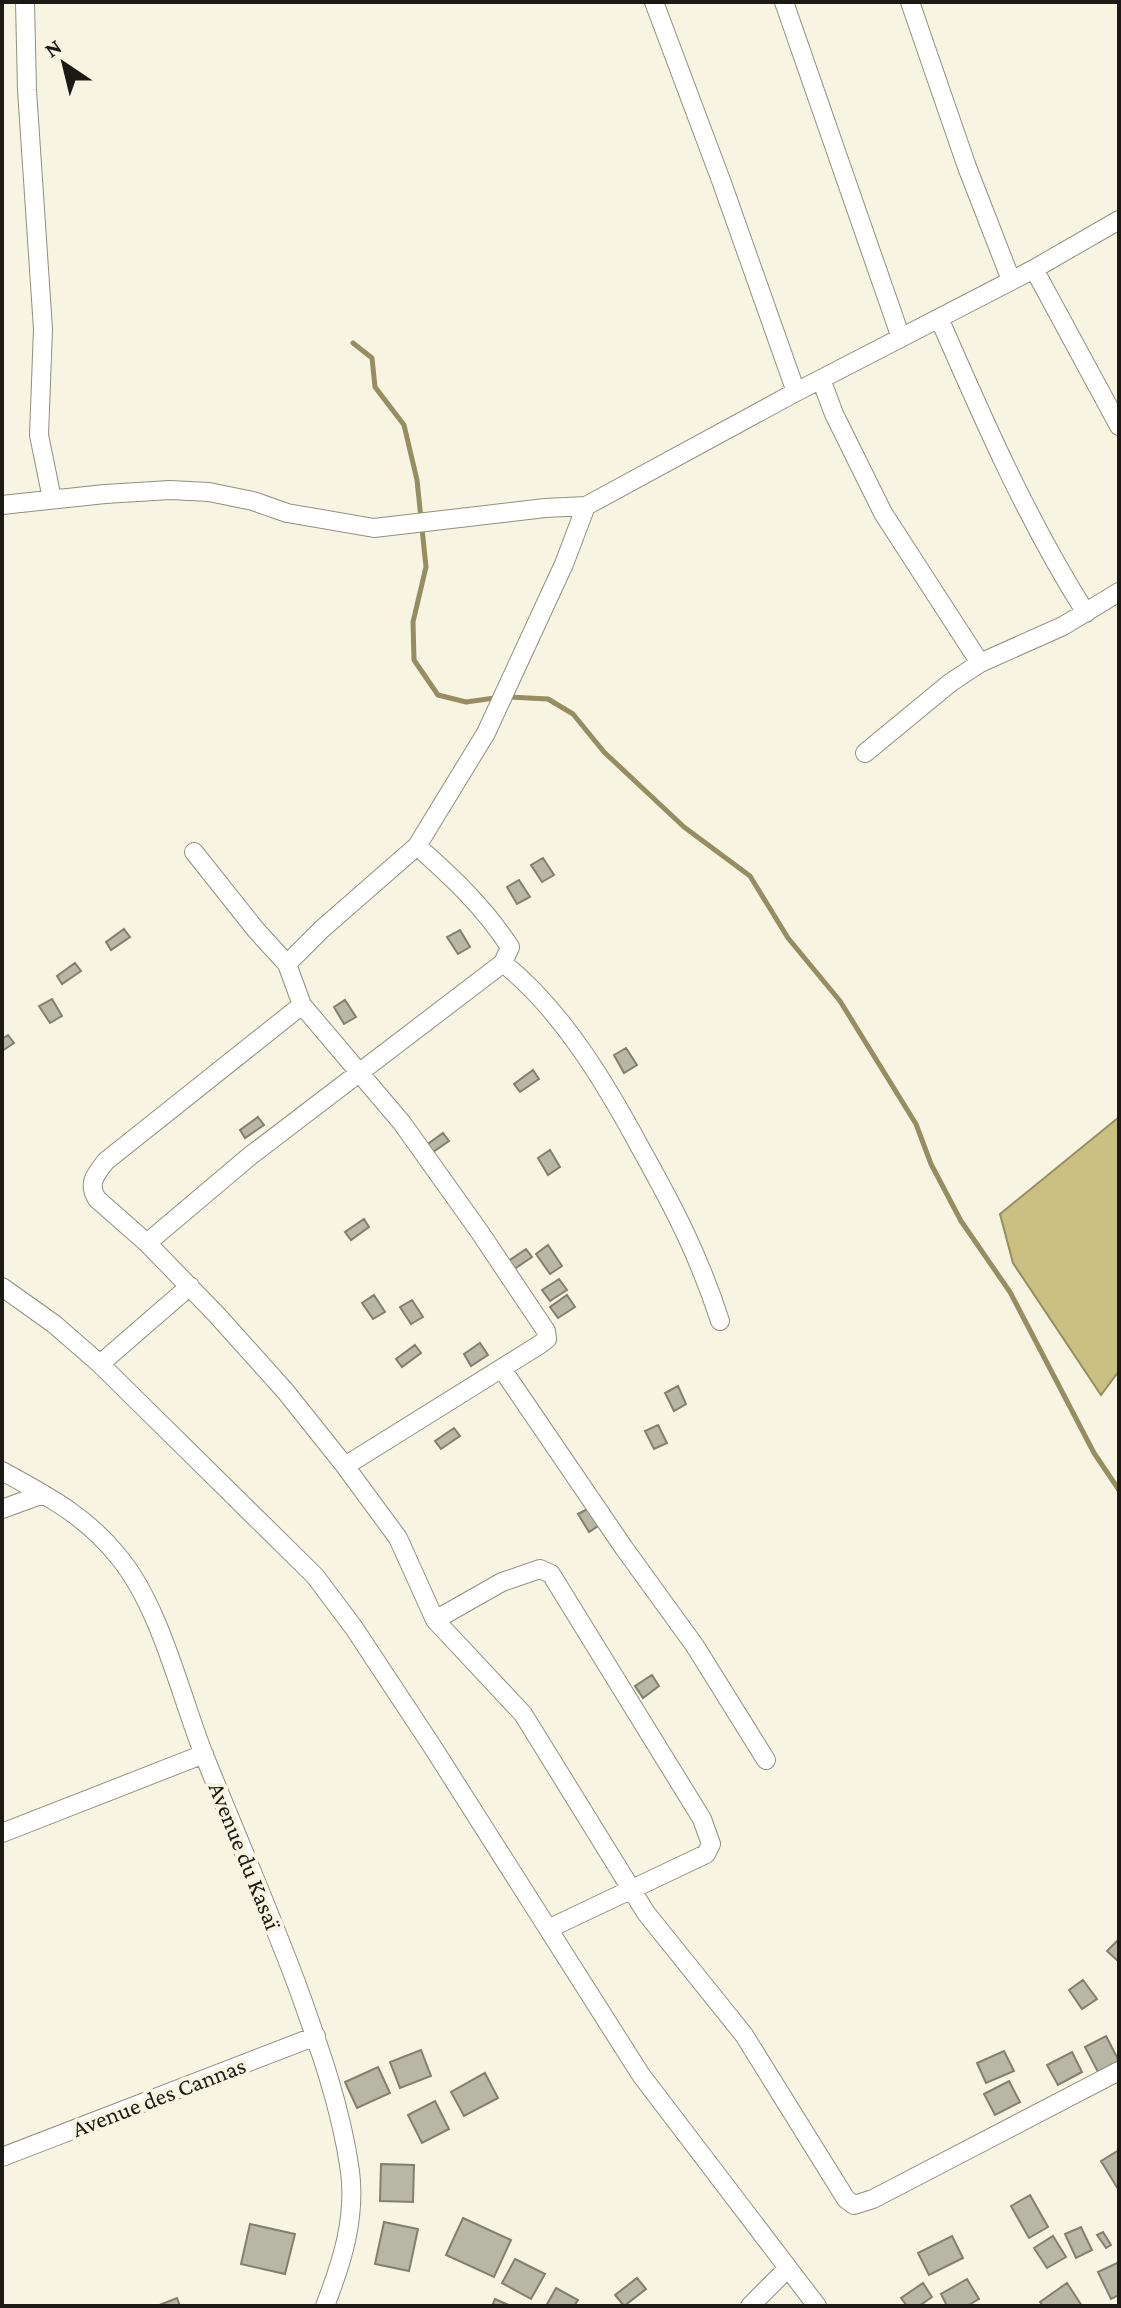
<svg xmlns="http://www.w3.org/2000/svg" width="1121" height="2308" font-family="'Crimson Pro',serif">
	<rect width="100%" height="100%" fill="#f7f5e2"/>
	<!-- water -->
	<path fill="#cac082" stroke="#968e61" stroke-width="2" d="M1119,1117V1371L1101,1395L1013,1263L1000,1214Z"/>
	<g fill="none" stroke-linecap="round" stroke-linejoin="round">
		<!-- stream -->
		<path stroke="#968e61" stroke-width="5" d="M353,343L372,358L375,387L404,425L417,480L426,567L413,622L414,660L438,695L466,702L495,698
			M509,697L548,699L573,714L604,752L684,827L750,876L788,938L840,1001L916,1124L931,1164L961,1221L1010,1292L1094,1453L1119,1490"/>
	</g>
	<!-- building -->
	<path fill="#b8b6a4" stroke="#827f6f" stroke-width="2" d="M543,858L554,875L542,882L531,865Z
		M519,880L530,897L517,904L507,887Z
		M124,929L130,937L111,950L106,942Z
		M460,930L470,947L458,954L447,937Z
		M75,963L81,971L62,984L57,976Z
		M52,999L62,1016L50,1023L39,1006Z
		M345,1000L356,1017L344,1024L334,1007Z
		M8,1035L14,1043L2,1051V1039Z
		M626,1048L637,1065L624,1073L614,1055Z
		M533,1070L539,1079L520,1092L514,1084Z
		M258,1117L264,1125L245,1138L240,1130Z
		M443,1133L449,1141L430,1154L425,1146Z
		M550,1150L560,1167L548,1175L538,1158Z
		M364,1219L369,1227L351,1240L345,1232Z
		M548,1245L562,1266L550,1274L536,1254Z
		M526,1249L532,1257L513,1270L507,1262Z
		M559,1279L567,1290L550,1301L542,1290Z
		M374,1295L385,1312L373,1319L362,1303Z
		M567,1295L575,1307L558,1318L550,1307Z
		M412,1300L423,1317L411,1324L400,1307Z
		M480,1343L488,1355L471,1366L464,1354Z
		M415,1345L421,1353L402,1367L396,1359Z
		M678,1386L686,1404L674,1411L665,1393Z
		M658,1425L667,1443L654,1449L645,1431Z
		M454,1428L460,1436L441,1449L435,1441Z
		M591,1507L601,1524L589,1532L578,1514Z
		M652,1675L659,1686L643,1698L635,1686Z
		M1119,1939V1962L1107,1951Z
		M1083,1980L1097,1999L1082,2009L1069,1990Z
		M1106,2036L1119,2061L1098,2072L1085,2047Z
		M421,2050L431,2076L400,2088L390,2062Z
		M1004,2051L1014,2071L986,2083L977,2063Z
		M1072,2052L1082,2072L1058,2085L1047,2065Z
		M378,2067L390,2093L357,2108L345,2082Z
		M485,2073L498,2098L464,2116L451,2092Z
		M1009,2081L1020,2102L995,2115L984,2094Z
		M435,2101L449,2129L422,2143L408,2115Z
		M1119,2150V2188L1118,2189L1101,2161Z
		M381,2164L414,2165L413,2202L380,2201Z
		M1030,2195L1048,2227L1029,2238L1011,2206Z
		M463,2218L511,2240L494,2277L446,2255Z
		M384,2222L418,2229L409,2271L375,2264Z
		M250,2224L295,2234L285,2274L241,2264Z
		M1081,2227L1092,2250L1076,2258L1065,2234Z
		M1103,2232L1111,2245L1106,2248L1097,2235Z
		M952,2236L963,2258L929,2275L918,2253Z
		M1053,2236L1066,2257L1047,2268L1034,2248Z
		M515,2259L545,2274L531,2299L502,2283Z
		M1119,2262V2295L1111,2299L1098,2272Z
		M637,2278L646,2289L624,2306L615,2295Z
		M967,2279L979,2299L967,2306H947L941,2294Z
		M923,2283L932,2297L919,2306H907L901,2298Z
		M1067,2283L1082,2306H1043L1040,2302Z
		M556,2288L578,2300L574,2306H546Z
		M177,2298L180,2306H157Z
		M495,2299L511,2306H492Z"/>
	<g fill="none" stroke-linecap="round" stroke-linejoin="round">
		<defs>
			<path id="street" d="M25,2L27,90L43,329L39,435L52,499
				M654,2L722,183L796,392
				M784,2L901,338
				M910,2L967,167L1011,280
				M1034,269L1119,426
				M939,318C983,419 1027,520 1086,613
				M821,379L834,414L883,513L980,663
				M2,505L105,494L170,490L209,492L253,501L287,513L374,528L545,508L586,506L796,392L1034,269L1119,220
				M865,753L950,683L980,663L1063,626L1119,592
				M194,852L256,930L287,964L302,1005L402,1123L479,1231L546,1331L547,1339L539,1345L345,1466
				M503,963C562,1010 606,1084 641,1149C674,1208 699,1256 720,1321
				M287,964L322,929L417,846L486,733L564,564L586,506
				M302,1005L106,1161C96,1174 87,1183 97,1199L147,1243L216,1314L286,1392L345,1466L398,1538L435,1620L523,1714L646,1913L744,2035L846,2199L854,2205L873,2199L1119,2071
				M147,1243L250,1156L503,963L510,947C484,907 452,877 417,846
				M2,1287L54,1324L100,1364L315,1576L354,1628L432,1746L641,2075L817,2306
				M100,1364L190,1286
				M502,1369L624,1548L695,1646L766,1760
				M2,1471C47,1496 85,1515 118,1556C160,1606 180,1694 204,1755C235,1832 268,1908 297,1985C319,2046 341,2107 350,2171C356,2219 342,2262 325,2306
				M2,1509L43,1494
				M435,1620L502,1582L540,1569L551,1574L702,1819L711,1844L706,1854L548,1929
				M2,1833L204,1754
				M2,2157L316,2036
				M750,2306L788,2268"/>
		</defs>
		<!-- street casing -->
		<use href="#street" stroke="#918f7e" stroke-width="20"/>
		<!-- street -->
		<use href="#street" stroke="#fff" stroke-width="18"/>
	</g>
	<g text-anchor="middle" stroke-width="8" stroke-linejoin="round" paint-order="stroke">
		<!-- street labels -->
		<g font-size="24" fill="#1b1a14" stroke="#f7f5e2">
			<text transform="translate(245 1856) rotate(68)" y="8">Avenue du Kasaï</text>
			<text transform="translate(159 2097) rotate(-21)" y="8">Avenue des Cannas</text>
		</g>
	</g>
	<!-- border -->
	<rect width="1121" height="2308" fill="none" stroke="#1b1a14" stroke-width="8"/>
	<!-- north arrow -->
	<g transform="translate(64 64) rotate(325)" stroke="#f7f5e2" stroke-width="6" paint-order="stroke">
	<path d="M0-6L14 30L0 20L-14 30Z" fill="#1b1a14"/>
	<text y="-12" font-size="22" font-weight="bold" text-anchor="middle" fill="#1b1a14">N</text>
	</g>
</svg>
